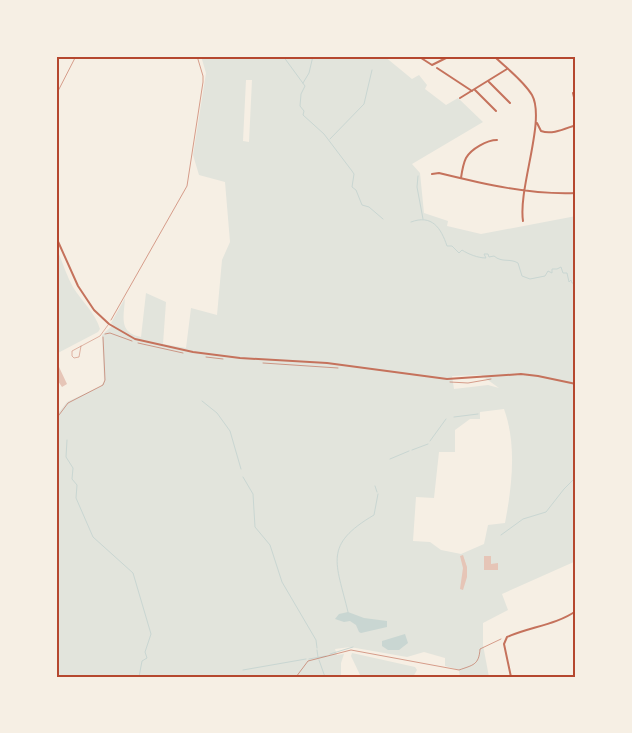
<svg xmlns="http://www.w3.org/2000/svg" width="632" height="733" font-family="'Alegreya Sans',sans-serif">
	<rect width="100%" height="100%" fill="#f6efe4"/>
	<!-- green -->
	<path fill="#e2e4dc" fill-rule="evenodd" d="M201,56H384L412,79L419,75L427,85L425,89L446,105L458,98L483,122L412,164L420,173L424,213L448,221L447,226L481,234L576,216V561L502,594L508,610L483,623V645L489,677H460L459,670L445,666V658L424,652L407,657L350,647L335,649L337,655L344,654L341,663V677H56V416L67,402L101,386L104,381L102,335L113,325L111,323L125,298C124,316 118,333 141,337L146,293L166,302L163,344L186,348L191,308L217,315L222,260L230,242L225,182L199,175L193,155L206,73ZM246,80H252L249,142L243,141ZM481,375L499,388L488,385L454,389L452,376ZM504,409C517,445 512,486 505,523L488,525L484,544L461,554L441,550L430,542L413,541L416,497L434,498L439,452H455V430L470,419H480V412Z
		M56,247C62,260 66,275 73,287C82,302 95,312 100,329L98,332L56,354Z
		M352,653L415,667L417,670L413,677H361L351,656Z"/>
	<!-- water -->
	<path fill="#c9d6d2" d="M348,612L364,618L387,621V627L361,633L359,632L356,625L350,621L344,622L335,619L339,614Z
		M405,634L408,643L399,650H388L382,646V641Z"/>
	<g fill="none" stroke-linecap="round" stroke-linejoin="round">
		<!-- stream -->
		<path stroke="#c9d6d2" stroke-width="1" d="M283,56L305,86L301,94L300,106L304,111L303,115L324,134L352,171L354,174L352,187L356,190L362,205L369,207L383,219
			M303,83L309,73L313,56
			M330,139L364,104L372,70
			M418,176L417,187L423,219
			M411,222C432,214 441,228 447,246H452L459,253L462,250C468,254 478,258 486,258L484,254H488L489,257L494,256C502,263 510,258 518,263L522,276L530,279L545,276L548,271L552,273V269H557L561,267L563,273H567L569,282L571,280L572,283L576,284
			M202,401L217,413L230,431L241,469
			M454,417L478,414
			M67,440L66,457L73,468L72,479L77,485L76,498L93,537L133,573L151,634L145,652L147,658L142,661L139,677
			M430,441L446,419
			M412,450L428,444
			M390,459L409,451
			M243,477L253,494L255,527L270,545L282,582L316,640L317,648
			M375,486L377,492
			M501,535L523,519L546,512L564,489L573,480L576,479
			M348,612C336,562 323,545 374,515L378,494
			M317,650L318,657
			M330,654L353,647
			M309,659L326,656
			M319,660L325,677
			M243,670L306,659"/>
	</g>
	<!-- building -->
	<path fill="#e6c5b7" d="M59,367L67,384L62,387L58,381L56,382V369Z
		M463,555L467,567V577L463,590L460,589L463,568L460,556Z
		M484,556H491V564L498,563V570H484Z"/>
	<g fill="none" stroke-linecap="round" stroke-linejoin="round">
		<!-- path -->
		<path stroke="#b5482f" stroke-width="0.5" d="M56,95L76,56
			M111,320L187,186L203,82V76L197,56
			M105,334L110,333L132,341
			M138,343L183,353
			M206,357L223,359
			M263,363L338,368
			M450,382L468,383L491,379
			M56,419L68,403L103,385L105,380L103,337
			M296,677L308,661L351,650L459,670C473,665 479,665 480,649L501,639"/>
		<!-- service -->
		<path stroke="#c5725c" stroke-width="0.5" d="M81,346L79,357L74,358L72,356V351L100,336L108,325"/>
		<!-- minor -->
		<path stroke="#c5725c" stroke-width="2" d="M418,56L432,65L450,56
			M494,56C506,68 523,80 532,95C546,120 518,188 523,221
			M437,68L472,91
			M489,82L510,103
			M475,90L496,111
			M573,93L576,106
			M460,98L507,69
			M537,123L541,131C552,135 564,129 576,125
			M432,174L439,173C484,184 530,195 576,193
			M461,178C462,171 463,164 466,158C471,149 487,140 497,140
			M511,677L504,644L507,637C529,627 556,625 576,611"/>
		<!-- tertiary -->
		<path stroke="#c5725c" stroke-width="2" d="M56,237L78,286L94,310L109,324L135,339L193,352L240,358L327,363L447,379L521,374L538,376L576,384"/>
	</g>
	<!-- border -->
	<rect width="632" height="733" fill="none" stroke="#f6efe4" stroke-width="115"/>
	<rect x="58" y="58" width="516" height="618" fill="none" stroke="#b5482f" stroke-width="2"/>
</svg>
